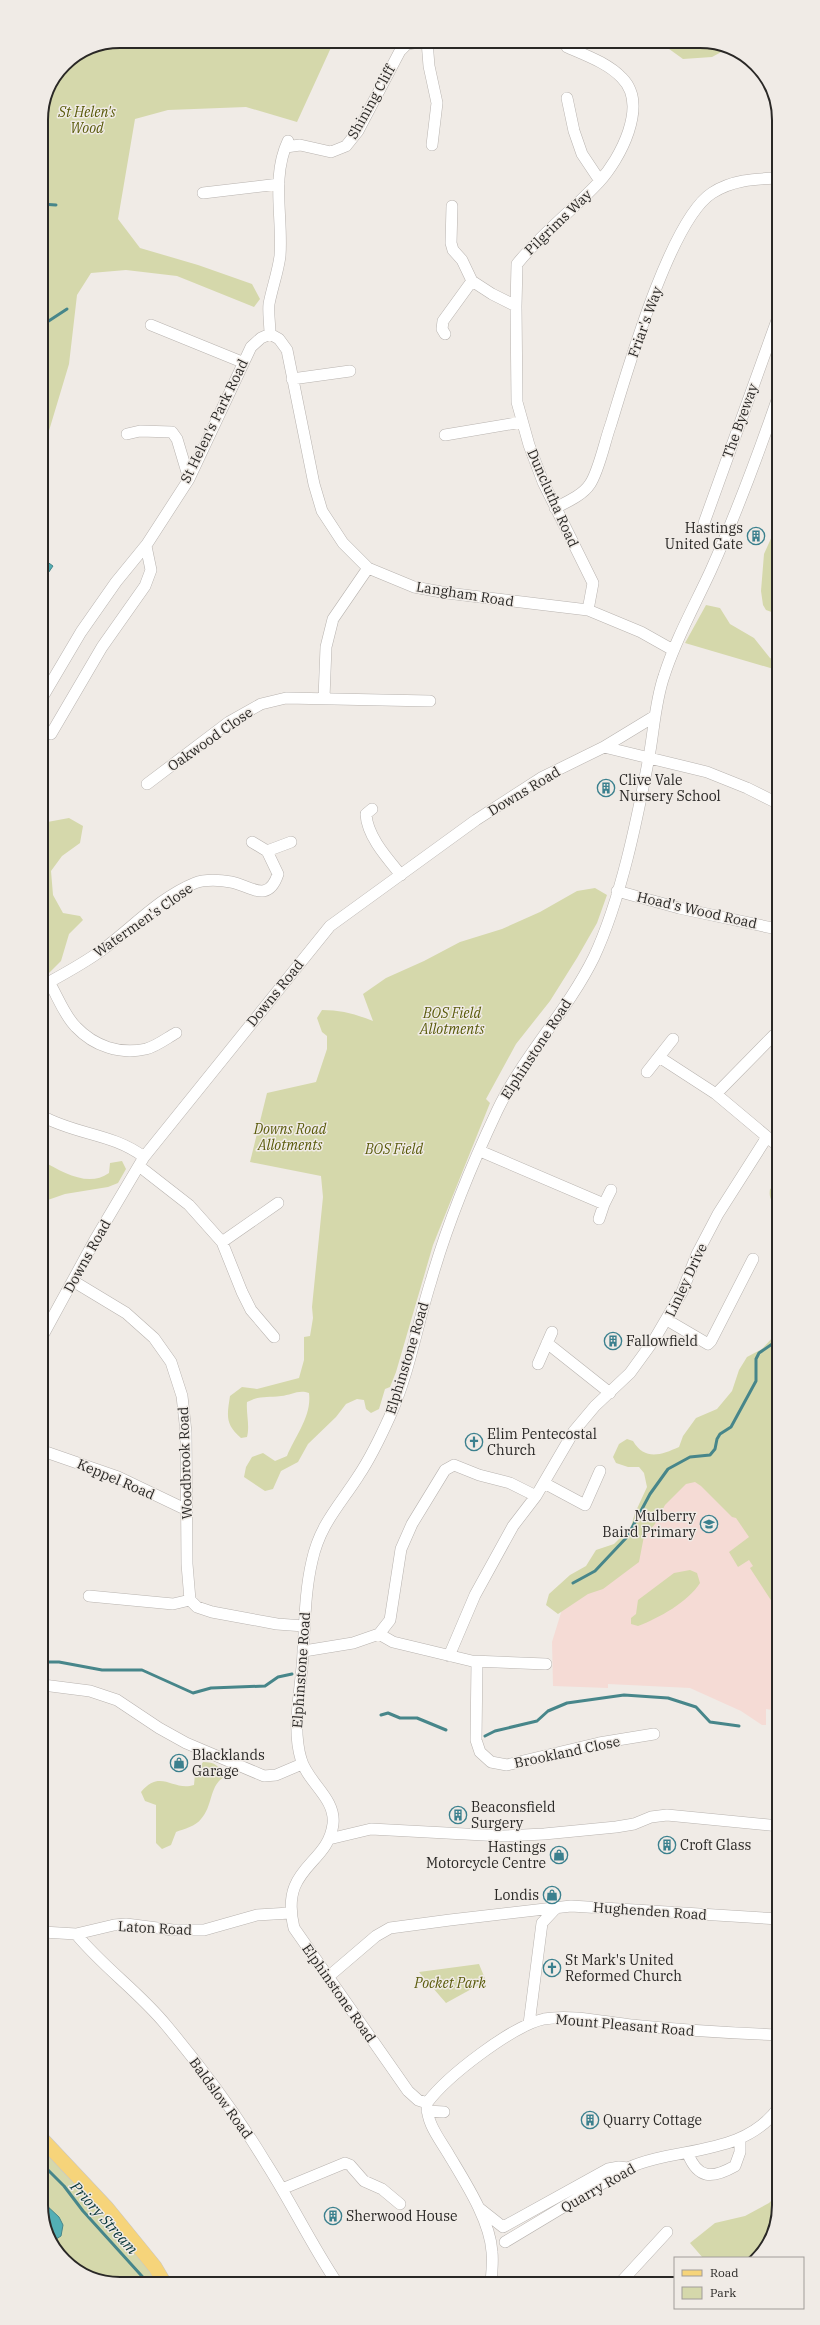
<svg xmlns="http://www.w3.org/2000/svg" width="820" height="2325" font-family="'IBM Plex Serif',serif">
	<rect width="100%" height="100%" fill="#f0ebe6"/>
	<!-- education -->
	<path fill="#f5dbd5" d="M778,1345V1711L766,1709V1725H762L741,1711L690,1688L608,1684V1688L553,1686L552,1642L568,1590L630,1553Z"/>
	<!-- green -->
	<path fill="#d5d8ab" d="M120,41H334L297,122L246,107L168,110L135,119L118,219L140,248L198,265L252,284L260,299L254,307L177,276L126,270L91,273L77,295L69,364L42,454L41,115C48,85 59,61 90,47C99,43 111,43 120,41Z
		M658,41H705L725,50L712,57L683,59Z
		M777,525V614L766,610L763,605L761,591L764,554Z
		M706,605L720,608L730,624L754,638L770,658L777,661V670L685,643Z
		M69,818L83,826L80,843L62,856L51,871L53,895L63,913L80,916L83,920L69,934L61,961L42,980V823Z
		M595,888L607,895L597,923L577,958L550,1001L516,1044L486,1099L490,1103L433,1245L396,1372L390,1387L385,1389L379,1409L371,1413L366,1409L364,1400L357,1399L346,1404L336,1417L308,1444L298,1462L281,1471L273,1489L265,1491L244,1477L246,1467L252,1457L263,1453L275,1461L287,1456C295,1436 312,1416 309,1393C299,1389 291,1395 281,1396C267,1398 261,1395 247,1402C246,1414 250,1425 247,1437L241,1438C225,1424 227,1416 230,1396L242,1387L257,1389L299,1378L304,1360V1337L310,1336L313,1318L312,1307L323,1197L321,1176L250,1162L267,1093L316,1082L327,1049V1036L322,1032L317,1018L322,1010C341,1010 355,1014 373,1021L363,994L386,978L424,961L460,942L502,929L540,912L577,891Z
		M42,1161C63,1172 88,1188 109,1173L110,1163L122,1161L126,1169L118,1183L108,1187L65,1194L42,1202Z
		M778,1185V1205C770,1201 769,1197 770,1189Z
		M778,1323V1611L750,1568L753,1566L749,1560L738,1567L729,1552L749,1537L736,1518L732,1517L701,1486L695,1482L686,1484L665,1505L655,1524L644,1536L639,1562L603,1589L588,1594L558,1614L546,1605L549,1594L570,1575L586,1566L596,1550L614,1544L631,1527L635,1513L647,1487L644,1473L639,1467H628L616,1463L613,1457L619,1444L627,1439L633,1441C645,1461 661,1455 679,1447L683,1436L696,1418L717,1409L732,1391L739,1370L747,1357L762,1349L773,1337Z
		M690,1570L697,1573L700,1583C688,1602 659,1618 638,1626L631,1624V1618L636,1614L638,1600L674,1573Z
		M203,1762C215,1762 220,1766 224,1777C209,1786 213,1806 201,1819C196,1826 184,1829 176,1832L171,1845L162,1849L156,1843V1805L145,1801L141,1792C161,1768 173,1792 194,1785L195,1774Z
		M479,1964L486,1981L446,2003L419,1972Z
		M44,2150C70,2178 95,2206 120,2234C133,2250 148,2265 156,2284H115L68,2264L44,2225Z
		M779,2193C779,2209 769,2249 755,2258H703L690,2243L715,2223L745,2216L769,2203Z"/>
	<!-- water -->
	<path fill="#53afb5" stroke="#47868a" d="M46,561L53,566L44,579L42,567Z
		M44,2203L59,2217L63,2225L61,2236L53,2241L44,2225Z"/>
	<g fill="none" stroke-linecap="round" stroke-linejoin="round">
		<!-- stream -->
		<path stroke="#47868a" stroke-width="3" d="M41,204L56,205
			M41,326L67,309
			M42,442L43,441
			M573,1583L595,1571L627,1537L650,1494L668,1469L690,1457L710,1455L715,1449L717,1439L720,1434L731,1427L756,1381V1359L759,1353L778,1340
			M43,1662H59L102,1670H142L193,1693L211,1688L265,1686L278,1677L292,1674
			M381,1715L388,1713L400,1718H417L446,1730
			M485,1736L495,1731L537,1721L548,1711L567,1703L624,1695L668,1698L696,1707L710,1722L739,1726
			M44,2166L64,2186L83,2211L149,2284"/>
		<defs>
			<path id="minor" d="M427,41L429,66L437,103L432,145
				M569,41L567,47C585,55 608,63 622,78C649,105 620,159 599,182C573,210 541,234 517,264L516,306L517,402L529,445L543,482L593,583L588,610
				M567,98L574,131L582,154L600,181
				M286,147L300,145L331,152L346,146L358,131L400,51L407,44L427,41
				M203,193L279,184
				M452,206L451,243L453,250L462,260L472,281L492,294L516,306
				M151,325L242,362
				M270,334L279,339L287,350L314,484L322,511L343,543L368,568L414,587L447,593L588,610L641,632L673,650
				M270,334C270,325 268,313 269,304C272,288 278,272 280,256C283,218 271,177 288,141
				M445,334L442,329L443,321L472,281
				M292,379L350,371
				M127,434L140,431L172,432L177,439L189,479
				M445,435L522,422
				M555,508C567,502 583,495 590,484C599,471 605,440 611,424C627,372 670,220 712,193C732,180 754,179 776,178
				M704,523L777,320
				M42,698L81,632L116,582L147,544L189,479L251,347L261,338L270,334
				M324,698L326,647L333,619L368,568
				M51,734L102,647L145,586L151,570L146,546
				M604,747L707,772L747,788L777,803
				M147,784L229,722L261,704L286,698L430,701
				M372,809L366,814C367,836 387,858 401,875
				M267,851L291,842
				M617,891L679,908L777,929
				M49,982C58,997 64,1015 76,1027C94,1046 120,1055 146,1049C157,1046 167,1038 176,1033
				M42,986C62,975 83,964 102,950C132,928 160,897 195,883C205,879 221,880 231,882C251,886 268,904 278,874L267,851L252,842
				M659,1057L716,1094L778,1146
				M647,1072L673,1039
				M716,1094L774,1035
				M42,1116C76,1135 112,1133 144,1157
				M480,1151L604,1204
				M139,1166L189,1205L222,1242L242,1292L251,1310L274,1337
				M599,1219L604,1204L611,1190
				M222,1242L278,1203
				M73,1281L126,1313L154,1338L171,1362L182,1396L186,1432L187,1564L190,1600
				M667,1320L708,1344L711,1341L753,1259
				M43,1335L96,1238L144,1157L330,926L476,820L541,778L604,747L655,716
				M547,1343L610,1393
				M538,1364L552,1332
				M43,1451L118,1477L187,1510
				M544,1483L585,1505L600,1471
				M89,1596L173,1604L190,1600L197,1607L212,1612L277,1624L304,1626
				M379,1634L390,1620L401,1549L412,1524L445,1470L454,1465L479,1475L510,1483L536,1496
				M304,1651L353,1643L379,1634L393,1642L472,1661L546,1664
				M449,1656L475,1595L513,1526L536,1496L574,1431L595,1406L630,1373L654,1340L682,1292L697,1254L718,1214L767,1137
				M477,1662L476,1740L480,1752L491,1762L507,1765L599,1743L654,1734
				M43,1685L90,1691L117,1700L159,1728L186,1743L264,1776L276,1775L302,1764
				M329,1839L371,1829L503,1836L544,1834L616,1827L634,1824L651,1817L667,1815L779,1826
				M43,1932L76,1934L114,1925L126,1924L173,1930H204L257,1915L290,1913
				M76,1934C103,1967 139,1992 166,2025C202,2068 237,2115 266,2163C291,2202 311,2244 337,2283
				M328,1977L376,1936L390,1928L450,1920L571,1906L779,1919
				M529,2024L542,1923L556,1908
				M427,2103L418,2100L408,2091L294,1928C279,1866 328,1866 333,1824C336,1798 307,1782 301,1759C291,1725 302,1687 303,1652C305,1621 305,1591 312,1561C320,1524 340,1505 359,1475C371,1457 381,1436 390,1416C409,1374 417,1325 431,1281C447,1225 472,1164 497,1111C523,1056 567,1012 594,957C621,899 637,820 649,757C654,730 655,702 664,676C676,638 695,605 711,570C736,514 757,458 777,400
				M427,2103C447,2076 512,2026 544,2019C571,2014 604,2022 631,2025C680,2030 729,2033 779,2035
				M427,2103C426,2123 439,2138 449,2155C465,2182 490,2220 492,2252C493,2262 492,2272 491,2282
				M427,2111L444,2112
				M688,2154C698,2179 712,2179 735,2166L740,2152V2139
				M282,2189L345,2163L350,2165L364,2181L382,2189L400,2204
				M479,2208L503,2227L608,2169L619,2167L628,2168
				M505,2242L628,2168C677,2146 744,2157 779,2107
				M621,2282L667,2232"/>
			<path id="major" d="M44,2141L107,2208L155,2267L165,2284"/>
		</defs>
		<!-- minor casing -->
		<use href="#minor" stroke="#b8b3af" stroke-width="12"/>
		<!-- major casing -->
		<use href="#major" stroke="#c8c7c7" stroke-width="15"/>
		<!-- minor -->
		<use href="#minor" stroke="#fff" stroke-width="11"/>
		<!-- major -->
		<use href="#major" stroke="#f6d47a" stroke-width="14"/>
	</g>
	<!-- icons -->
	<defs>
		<symbol id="building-ring" viewBox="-11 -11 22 22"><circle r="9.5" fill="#f0ebe6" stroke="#3b808e" stroke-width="1.5"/><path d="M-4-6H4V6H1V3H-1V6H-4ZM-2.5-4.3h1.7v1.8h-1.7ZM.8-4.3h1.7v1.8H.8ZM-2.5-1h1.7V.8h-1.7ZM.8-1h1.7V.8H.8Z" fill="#3b808e"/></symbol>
		<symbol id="church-ring" viewBox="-11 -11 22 22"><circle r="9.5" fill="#f0ebe6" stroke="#3b808e" stroke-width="1.5"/><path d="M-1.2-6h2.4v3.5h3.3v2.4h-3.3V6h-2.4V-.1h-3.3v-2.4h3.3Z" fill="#3b808e"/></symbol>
		<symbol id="school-ring" viewBox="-11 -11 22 22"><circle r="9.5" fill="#f0ebe6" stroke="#3b808e" stroke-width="1.5"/><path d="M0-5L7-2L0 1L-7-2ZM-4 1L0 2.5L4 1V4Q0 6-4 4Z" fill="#3b808e"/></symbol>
		<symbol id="shop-ring" viewBox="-11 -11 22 22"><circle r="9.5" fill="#f0ebe6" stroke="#3b808e" stroke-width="1.5"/><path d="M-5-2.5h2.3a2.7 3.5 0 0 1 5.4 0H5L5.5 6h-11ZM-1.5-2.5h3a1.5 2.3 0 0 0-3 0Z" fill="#3b808e"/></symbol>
	</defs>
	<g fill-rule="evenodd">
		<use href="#building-ring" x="746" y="526" width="20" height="20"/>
		<use href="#building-ring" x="596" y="778" width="20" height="20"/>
		<use href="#building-ring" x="603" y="1331" width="20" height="20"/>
		<use href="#church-ring" x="464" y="1432" width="20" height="20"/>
		<use href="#school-ring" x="699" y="1514" width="20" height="20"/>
		<use href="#shop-ring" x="169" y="1753" width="20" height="20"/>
		<use href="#building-ring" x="448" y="1805" width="20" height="20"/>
		<use href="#building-ring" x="657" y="1835" width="20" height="20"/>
		<use href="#shop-ring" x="549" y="1845" width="20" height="20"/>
		<use href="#shop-ring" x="542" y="1885" width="20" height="20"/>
		<use href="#church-ring" x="542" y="1958" width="20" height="20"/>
		<use href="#building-ring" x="580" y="2110" width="20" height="20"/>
		<use href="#building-ring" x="323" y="2206" width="20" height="20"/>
	</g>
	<g text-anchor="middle" stroke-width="3" stroke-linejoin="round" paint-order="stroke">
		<!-- street labels -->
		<g font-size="14" fill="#2a2826" stroke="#f0ebe6">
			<text transform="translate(371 102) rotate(-61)" y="5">Shining Cliff</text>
			<text transform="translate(558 222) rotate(-44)" y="5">Pilgrims Way</text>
			<text transform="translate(645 322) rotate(-70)" y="5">Friar's Way</text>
			<text transform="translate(214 421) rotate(-64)" y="5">St Helen's Park Road</text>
			<text transform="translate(740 421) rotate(-70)" y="5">The Byeway</text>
			<text transform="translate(553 498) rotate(66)" y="5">Dunclutha Road</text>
			<text transform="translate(465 594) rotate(9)" y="5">Langham Road</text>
			<text transform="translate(210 739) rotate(-35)" y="5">Oakwood Close</text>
			<text transform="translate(524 791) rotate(-31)" y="5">Downs Road</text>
			<text transform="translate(697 910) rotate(13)" y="5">Hoad's Wood Road</text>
			<text transform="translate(143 920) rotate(-35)" y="5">Watermen's Close</text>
			<text transform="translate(275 993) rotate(-51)" y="5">Downs Road</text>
			<text transform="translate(536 1049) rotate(-57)" y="5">Elphinstone Road</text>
			<text transform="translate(87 1256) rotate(-61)" y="5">Downs Road</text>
			<text transform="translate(686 1280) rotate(-65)" y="5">Linley Drive</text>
			<text transform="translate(407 1358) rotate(-73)" y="5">Elphinstone Road</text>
			<text transform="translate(185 1463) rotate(-92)" y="5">Woodbrook Road</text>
			<text transform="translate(116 1479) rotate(23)" y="5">Keppel Road</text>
			<text transform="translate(301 1670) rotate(-86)" y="5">Elphinstone Road</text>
			<text transform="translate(567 1752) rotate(-12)" y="5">Brookland Close</text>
			<text transform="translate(650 1911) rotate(4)" y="5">Hughenden Road</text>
			<text transform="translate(155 1928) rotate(3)" y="5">Laton Road</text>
			<text transform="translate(339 1993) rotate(55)" y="5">Elphinstone Road</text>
			<text transform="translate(625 2025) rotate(5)" y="5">Mount Pleasant Road</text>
			<text transform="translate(221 2098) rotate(54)" y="5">Baldslow Road</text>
			<text transform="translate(598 2188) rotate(-30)" y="5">Quarry Road</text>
		</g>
		<!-- park labels -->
		<g font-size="14" font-style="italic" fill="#595a0a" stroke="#f0ebe6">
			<text x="87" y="117">St Helen's<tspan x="87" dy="16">Wood</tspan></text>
			<text x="452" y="1018">BOS Field<tspan x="452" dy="16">Allotments</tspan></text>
			<text x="290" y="1134">Downs Road<tspan x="290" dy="16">Allotments</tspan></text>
			<text x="394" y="1154">BOS Field</text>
			<text x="450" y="1988">Pocket Park</text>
		</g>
		<!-- poi labels -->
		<g font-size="14" fill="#2a2826" stroke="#f0ebe6" text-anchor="start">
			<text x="743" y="533" text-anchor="end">Hastings<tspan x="743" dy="16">United Gate</tspan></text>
			<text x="619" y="785">Clive Vale<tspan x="619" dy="16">Nursery School</tspan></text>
			<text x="626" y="1346">Fallowfield</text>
			<text x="487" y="1439">Elim Pentecostal<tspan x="487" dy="16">Church</tspan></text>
			<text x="696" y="1521" text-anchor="end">Mulberry<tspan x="696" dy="16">Baird Primary</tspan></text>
			<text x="192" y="1760">Blacklands<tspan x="192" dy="16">Garage</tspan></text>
			<text x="471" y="1812">Beaconsfield<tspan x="471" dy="16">Surgery</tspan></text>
			<text x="680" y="1850">Croft Glass</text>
			<text x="546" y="1852" text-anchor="end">Hastings<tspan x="546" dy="16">Motorcycle Centre</tspan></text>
			<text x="539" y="1900" text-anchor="end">Londis</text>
			<text x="565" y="1965">St Mark's United<tspan x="565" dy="16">Reformed Church</tspan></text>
			<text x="603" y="2125">Quarry Cottage</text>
			<text x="346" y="2221">Sherwood House</text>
		</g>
		<!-- water labels -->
		<g font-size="15" font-style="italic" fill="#053437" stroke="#f0ebe6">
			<text transform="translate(104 2218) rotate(48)" y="5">Priory Stream</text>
		</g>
	</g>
	<!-- crop -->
	<path d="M0 0H820V2325H0ZM120 48H700A72 72 0 0 1 772 120V2205A72 72 0 0 1 700 2277H120A72 72 0 0 1 48 2205V120A72 72 0 0 1 120 48Z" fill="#f0ebe6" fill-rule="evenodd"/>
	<path fill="none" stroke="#2a2826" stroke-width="2" d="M120 48H700A72 72 0 0 1 772 120V2205A72 72 0 0 1 700 2277H120A72 72 0 0 1 48 2205V120A72 72 0 0 1 120 48Z"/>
	<!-- legend -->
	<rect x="674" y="2257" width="130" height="52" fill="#f0ebe6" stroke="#a19d99"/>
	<rect x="682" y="2270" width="20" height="6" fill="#f6d47a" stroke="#a19d99"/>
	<text x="710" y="2277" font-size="12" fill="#2a2826">Road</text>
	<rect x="682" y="2287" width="20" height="12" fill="#d5d8ab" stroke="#a19d99"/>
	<text x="710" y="2297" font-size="12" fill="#2a2826">Park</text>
</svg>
